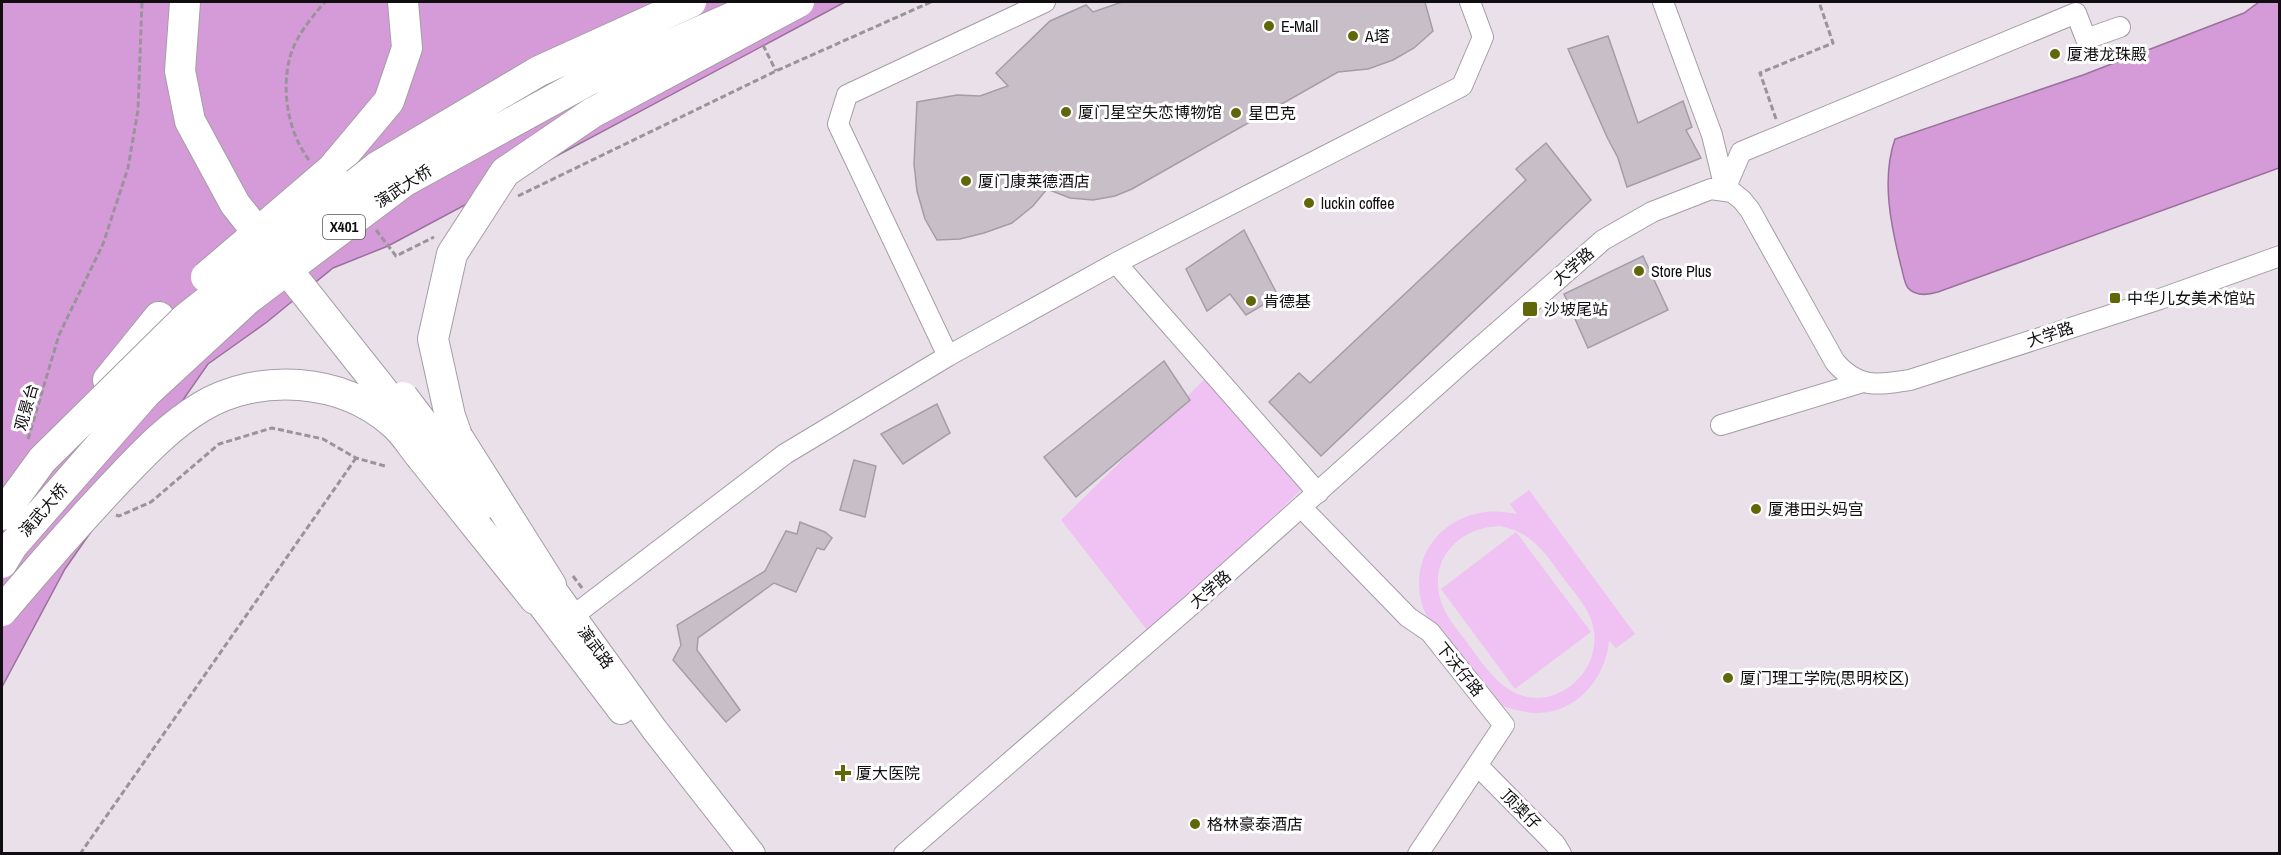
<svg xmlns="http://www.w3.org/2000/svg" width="2281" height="855" font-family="'Archivo Narrow','Noto Sans SC',sans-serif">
	<rect width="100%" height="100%" fill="#e9e0e9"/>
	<!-- green -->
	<path fill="#f0c1f3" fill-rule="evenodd" d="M1209,375L1307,484L1151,635L1061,520Z
		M1529,490L1635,634L1616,648L1609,641C1605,684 1568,722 1521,711C1512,709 1502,707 1495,701C1487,694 1481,684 1475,676C1460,659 1445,641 1430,623C1395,560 1449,498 1517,514L1510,504ZM1500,526C1534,533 1545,553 1564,579C1573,591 1584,603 1590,617C1604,650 1584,686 1551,696C1509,707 1486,668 1466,641C1456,628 1444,614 1440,598C1429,557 1461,527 1500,526Z
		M1516,532L1591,632L1515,689L1441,589Z"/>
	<!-- water -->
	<path fill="#d59bd8" stroke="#9a719c" stroke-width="1.5" d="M2,2H845L388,246L333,268L267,322L208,364L65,569L2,687Z
		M2259,2H2279V168L1938,292C1928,295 1916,297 1908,288C1904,283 1903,272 1901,266C1891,226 1881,179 1895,139L2083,75L2244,13Z"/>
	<!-- building -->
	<path fill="#c7bec7" stroke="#a59da5" stroke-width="1.5" d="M1122,2H1425L1433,31L1414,48L1393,60L1368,69L1338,72L1132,189L1115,196L1093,200L1070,198L1047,189L1033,206L1012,223L984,233L960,239L937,240L925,219L917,191L914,164L917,102L957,95L980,96L1008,86L996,73L1050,21L1086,5L1093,12Z
		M1608,36L1638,123L1683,101L1692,127L1686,130L1701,158L1627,187L1618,158L1607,137L1568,49Z
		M1546,143L1591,200L1321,456L1269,402L1299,373L1310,383L1443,258L1526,180L1516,169Z
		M1244,230L1278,296L1246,315L1230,294L1207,311L1186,269Z
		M1643,256L1668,310L1588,348L1564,294Z
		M1164,361L1190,400L1076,497L1044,457Z
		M937,404L950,433L903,464L881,434Z
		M854,460L876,466L865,517L840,510Z
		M800,522L825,532L832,538L824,550L817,548L796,592L774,583L698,638L697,650L740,710L726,722L673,660L681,645L677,625L765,571L786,531L797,534Z"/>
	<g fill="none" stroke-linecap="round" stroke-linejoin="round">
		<defs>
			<path id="minor" d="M1663,2L1712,135L1725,189
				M1725,189L1741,152L2076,13L2086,39L2120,27
				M1116,263L1462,86L1483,37L1470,2
				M948,356L838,124L847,95L1045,2
				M1721,425L1863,382
				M1302,508L1408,617L1430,632L1504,725L1418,854
				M573,616L785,454L948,356L1116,263L1318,493
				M1478,766L1555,844L1561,854
				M904,854L1197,600L1463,362L1603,240L1652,212L1711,189L1732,192L1742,200L1750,210L1835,362C1858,389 1878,385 1910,380L2160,299L2280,256"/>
			<path id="major" d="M437,442L487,505
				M540,571L654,729L752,854
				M524,583L621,711"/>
			<path id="highway" d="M332,169L389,101L407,48L403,2
				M108,380L159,317
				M457,436L551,585
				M422,458L535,599"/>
		</defs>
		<!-- minor casing -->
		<use href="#minor" stroke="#a59da6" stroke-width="22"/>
		<!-- major casing -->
		<use href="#major" stroke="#a59da6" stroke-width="28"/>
		<!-- highway casing -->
		<use href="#highway" stroke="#a59da6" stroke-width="32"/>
		<!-- path -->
		<path stroke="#9a939a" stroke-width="3" stroke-dasharray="6 3" stroke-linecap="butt" d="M763,45L776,71
			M1776,119L1760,73L1833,43L1819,2
			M309,160C288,132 281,91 290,57C296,36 311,18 325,2
			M518,196L776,71L931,2
			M376,230L396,256L434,237
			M28,439L59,335L103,244L128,168L138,110L142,2
			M116,515L119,516L151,502L219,444L272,428L323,439L356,458L385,466
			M573,576L582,588
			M80,854L356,458"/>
		<!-- minor -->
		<use href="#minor" stroke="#fff" stroke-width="20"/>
		<!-- major -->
		<use href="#major" stroke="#fff" stroke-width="26"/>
		<!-- highway -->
		<use href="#highway" stroke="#fff" stroke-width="30"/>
		<defs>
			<path id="highway-bridge" d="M185,2L180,71L190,121L235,204L407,421
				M206,277L332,169
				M403,397L437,442
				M457,436L450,416L433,339L452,254L505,172L592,113L799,2
				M2,515L42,460L186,318L377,167L539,71L691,2
				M2,563L13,545L146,393L248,299L405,181L587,81L767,2
				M2,611C41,565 81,519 123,475C147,450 171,425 201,407C259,372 342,378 393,423C404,432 412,446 422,458"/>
		</defs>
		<!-- highway-bridge casing -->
		<use href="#highway-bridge" stroke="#a59da6" stroke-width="32" stroke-linecap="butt"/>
		<!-- highway-bridge -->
		<use href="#highway-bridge" stroke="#fff" stroke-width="30"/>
	</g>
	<!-- markers -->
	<g fill="#606708" stroke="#fff" stroke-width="2">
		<circle cx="1269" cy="26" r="6"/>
		<circle cx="1353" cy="36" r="6"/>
		<circle cx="2055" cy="54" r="6"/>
		<circle cx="1066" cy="112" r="6"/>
		<circle cx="1236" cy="113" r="6"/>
		<circle cx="966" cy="181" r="6"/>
		<circle cx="1309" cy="203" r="6"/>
		<circle cx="1639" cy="271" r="6"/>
		<rect x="2109" y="292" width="12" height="12" rx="3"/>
		<circle cx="1251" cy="301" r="6"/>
		<rect x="1522" y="301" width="16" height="16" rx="3"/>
		<circle cx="1756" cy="509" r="6"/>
		<circle cx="1728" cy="678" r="6"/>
		<path d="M840 764h6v6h6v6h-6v6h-6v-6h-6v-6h6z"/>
		<circle cx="1195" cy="824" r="6"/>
	</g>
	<g text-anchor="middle" stroke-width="6" stroke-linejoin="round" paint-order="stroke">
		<!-- shield labels -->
		<rect fill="#fff" stroke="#585658" stroke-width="1.5" x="323" y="215" width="42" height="24" rx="4.5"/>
		<g font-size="15" font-weight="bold" fill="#110e11">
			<text x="344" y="232">X401</text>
		</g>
		<!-- poi labels -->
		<g font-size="16" fill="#110e11" stroke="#fff" text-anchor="start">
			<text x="1281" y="32">E-Mall</text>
			<text x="1365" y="42">A塔</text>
			<text x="2067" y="60">厦港龙珠殿</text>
			<text x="1078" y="118">厦门星空失恋博物馆</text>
			<text x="1248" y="119">星巴克</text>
			<text x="978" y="187">厦门康莱德酒店</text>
			<text x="1321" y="209">luckin coffee</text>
			<text x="1651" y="277">Store Plus</text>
			<text x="2127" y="304">中华儿女美术馆站</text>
			<text x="1263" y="307">肯德基</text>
			<text x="1544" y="315">沙坡尾站</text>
			<text x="1768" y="515">厦港田头妈宫</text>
			<text x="1740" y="684">厦门理工学院(思明校区)</text>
			<text x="856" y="779">厦大医院</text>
			<text x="1207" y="830">格林豪泰酒店</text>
		</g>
		<!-- street labels -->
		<g font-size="16" fill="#110e11" stroke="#fff">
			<text transform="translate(403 186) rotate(-33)" y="6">演武大桥</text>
			<text transform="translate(1573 266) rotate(-41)" y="6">大学路</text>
			<text transform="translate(2050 334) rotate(-18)" y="6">大学路</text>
			<text transform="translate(26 407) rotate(-74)" y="6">观景台</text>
			<text transform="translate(43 510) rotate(-49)" y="6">演武大桥</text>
			<text transform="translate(1210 589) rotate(-41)" y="6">大学路</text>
			<text transform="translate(596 647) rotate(54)" y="6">演武路</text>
			<text transform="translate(1460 669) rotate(51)" y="6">下沃仔路</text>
			<text transform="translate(1521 809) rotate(45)" y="6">顶澳仔</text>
		</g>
	</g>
	<!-- border -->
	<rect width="2281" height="855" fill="none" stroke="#110e11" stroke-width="6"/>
</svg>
